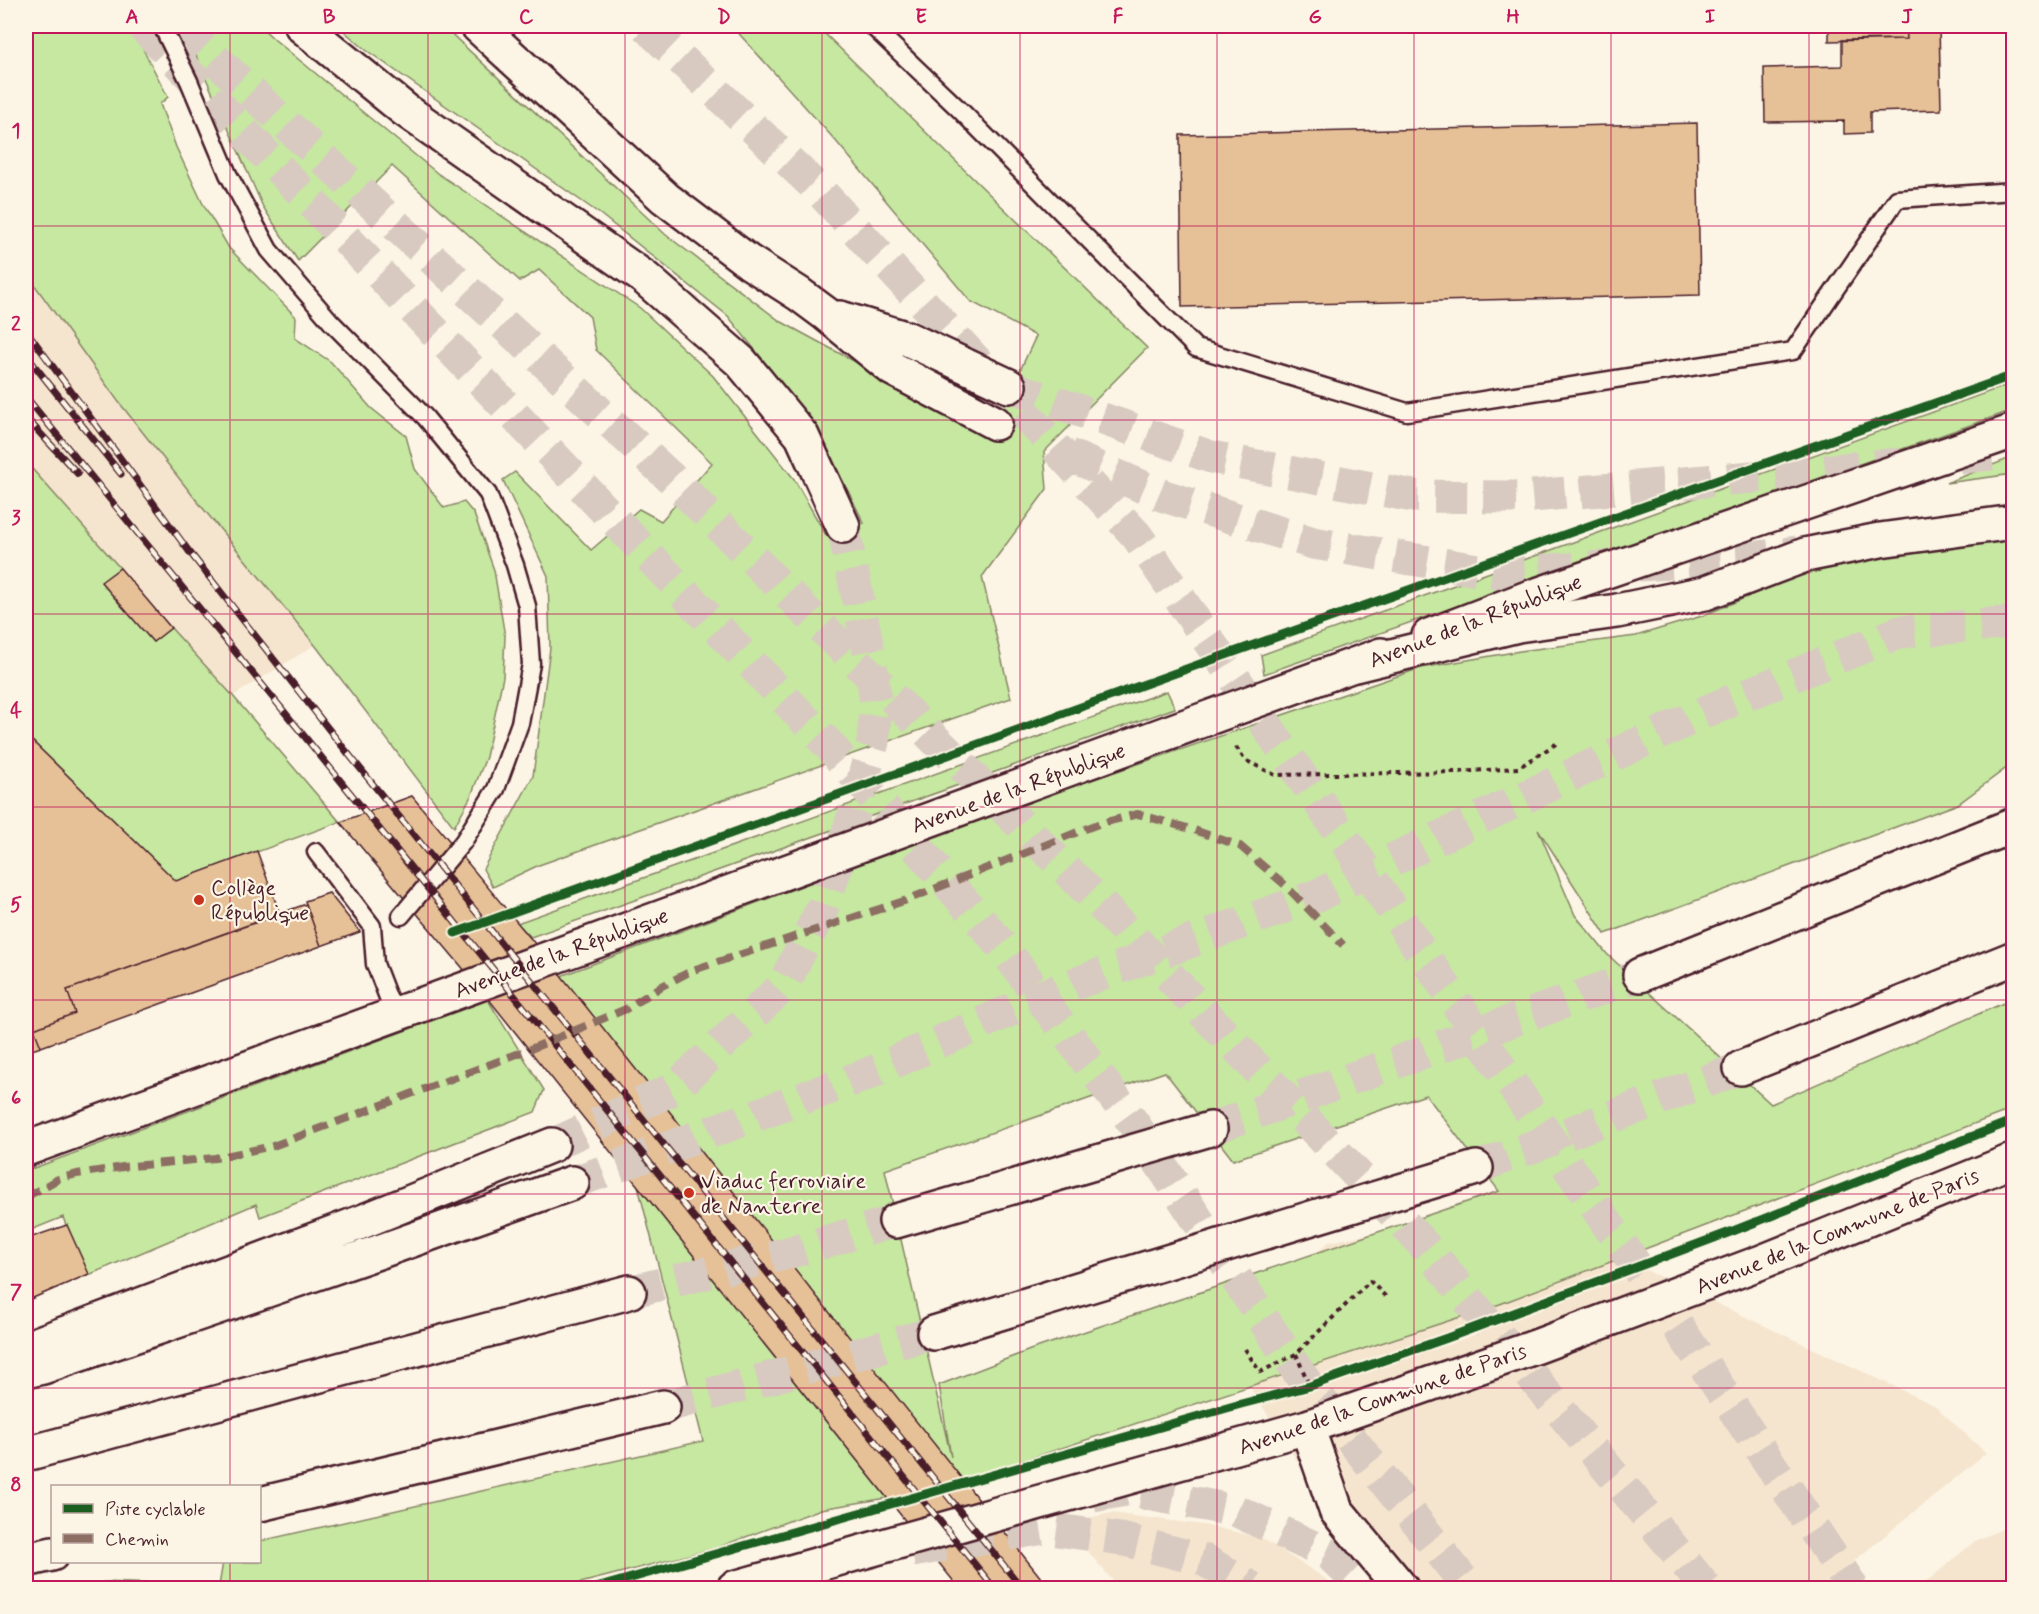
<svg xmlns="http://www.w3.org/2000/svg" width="2039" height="1614" font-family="Mynerve,sans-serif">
	<rect width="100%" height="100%" fill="#fcf5e5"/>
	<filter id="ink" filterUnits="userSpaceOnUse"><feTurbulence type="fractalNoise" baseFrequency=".0167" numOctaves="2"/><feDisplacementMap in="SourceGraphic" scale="12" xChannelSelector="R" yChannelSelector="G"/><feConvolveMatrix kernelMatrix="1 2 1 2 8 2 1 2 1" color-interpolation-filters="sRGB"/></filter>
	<g filter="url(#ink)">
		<!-- built -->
		<path fill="#f5e5ce" d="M26,273L118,401L197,501L315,645L233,696L171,628L153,642L101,582L119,567L26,462Z
			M1509,1206L1934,1405L1986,1453L1821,1588H1417L1303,1470L1218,1337L1329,1242Z
			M1111,1513L1204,1525L1262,1538L1326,1579L1334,1588H1119L1064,1523Z
			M2013,1524V1588H1919L1975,1541Z"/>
		<!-- green -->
		<path fill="#c6e8a1" stroke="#888466" stroke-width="1.5" fill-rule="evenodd" d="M26,26H131L168,97L160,104L176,147L203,204L229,248L296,317L295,338L331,362L371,408L406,436L415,469L444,508L464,502L474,514L494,570L505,637L503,677L486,757L471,796L454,827L315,645L197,501L118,401L26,273Z
			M187,26H260L275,40L437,173L640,308L713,376L794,479L826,535L864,523L815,425L728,316L600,214L366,50L338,26H443L666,235L780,321L990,435L1036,336L970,301L835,140L732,26H817L1147,348L1044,452L1047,489L982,577L1011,698L539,865L493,887L483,869L533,776L550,648L548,576L503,480L515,472L591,550L639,509L661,521L712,463L596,350L590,317L539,270L520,281L392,166L298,261L263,207L197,58Z
			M2013,383V410L1264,674L1261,655Z
			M2013,457V474L1946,483Z
			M26,462L120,568L102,582L153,642L171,628L233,696L340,822L176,881L26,735Z
			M2013,536V763L1958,804L1605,934L1538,829L1575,915L1607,954L1771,1104L2013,999V1109L1500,1304L964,1480L954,1472L558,977L1026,802L1421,668L1520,651L1636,636L1702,616L1851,553ZM1165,1072L1233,1160L1426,1095L1499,1191L1030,1350L939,1385L951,1457L885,1170Z
			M1167,691L1175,708L531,937L517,923Z
			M488,1000L544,1090L535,1112L260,1217L256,1204L84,1277L63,1217L26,1232V1171Z
			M638,1186L887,1498L821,1509L716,1548L561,1588H105L104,1582L219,1586L223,1562H260V1541L703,1441Z"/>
		<!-- building -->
		<path fill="#e6c197" stroke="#4a1f2b" stroke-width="1.5" d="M1829,26H1906L1907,39L1829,41Z
			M1906,26H1939L1941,110L1870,112V133L1844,134V121L1765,122L1764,68L1842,66V40L1907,39Z
			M1697,123L1700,295L1182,307L1180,135Z
			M120,568L171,628L153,642L101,582Z
			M26,735L176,881L257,851L280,914L67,990L75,1013L34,1029L41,1047L26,1052Z
			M412,796L556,969L1049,1588H959L487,997L340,822Z
			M329,893L360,932L321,946L305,901Z
			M306,904L321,946L41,1047L34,1029L75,1013L67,990Z
			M67,1225L89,1274L26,1301V1239Z"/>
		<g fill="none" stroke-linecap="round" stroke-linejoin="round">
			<!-- motorway-tunnel -->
			<path stroke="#d8cac0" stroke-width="33" stroke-dasharray="33 16" stroke-linecap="butt" d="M143,26L828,744L1002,946L1134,1124L1299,1373L1469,1588
				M179,26L672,479L1095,898L1422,1243L1706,1588
				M646,26L819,190L1137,536L1706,1368L1853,1588
				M1009,386L1211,457L1413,496L1521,497L1901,464
				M1069,455L1164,496L1313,543L1496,573L1744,559L1797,552
				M1959,458L2014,451
				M1210,1129L1640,975
				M552,1145L675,1088L782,987L822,909L855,811L873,742L876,703L870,658L843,526
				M1476,1168L1741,1068
				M572,1183L863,1076L1047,994L1318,895L1707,711L1900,632L2014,622
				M629,1292L784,1254L896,1221
				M663,1407L934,1333
				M1093,1496L1126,1490L1237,1511L1330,1555L1364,1588
				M912,1551L1044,1528L1121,1539L1204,1560L1252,1588"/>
			<defs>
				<path id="service" d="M162,26L189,81L228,174L269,250L332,323L425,417L488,494L515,565L527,606L531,664L520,723L496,789L463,842L401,916
					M872,26L962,112L1196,348L1407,412L1793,351L1897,199L2014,191
					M316,852L372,926L375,964L394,1013"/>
				<path id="secondary" d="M1429,636L1528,598L2014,431
					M26,1149L1381,655
					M1307,1427L1336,1510L1401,1588
					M734,1588L1307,1427L1538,1346L1759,1263L2014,1160"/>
				<path id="motorway" d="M302,26L405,110L645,278L741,362L802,436L843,526
					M478,26L665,198L749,262L799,294L826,314L893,369L995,423
					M840,318L908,339L1009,386
					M1355,665L1518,625L1617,611L1705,593L1805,555L1880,540L2014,522
					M1640,975L2014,825
					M1741,1068L2014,958
					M896,1221L1210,1129
					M934,1333L1476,1168
					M26,1348L359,1223L552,1145
					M26,1371L43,1367L381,1251L572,1183
					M26,1454L629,1292
					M260,1504L663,1407
					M26,1560L52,1554"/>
			</defs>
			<!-- service casing -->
			<use href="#service" stroke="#4a1f2b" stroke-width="21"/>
			<!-- secondary casing -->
			<use href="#secondary" stroke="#4a1f2b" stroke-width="38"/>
			<!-- motorway casing -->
			<use href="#motorway" stroke="#4a1f2b" stroke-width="38"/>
			<!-- path -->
			<path stroke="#4a1f2b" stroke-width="4" stroke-dasharray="4.5 4.5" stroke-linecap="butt" d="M1236,747L1245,760L1275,775L1456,772L1518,768L1559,742
				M1245,1349L1260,1372L1296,1354L1370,1281L1386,1297
				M1296,1354L1310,1387"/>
			<!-- service -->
			<use href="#service" stroke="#fcf5e5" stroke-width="16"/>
			<!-- secondary -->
			<use href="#secondary" stroke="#fcf5e5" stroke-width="33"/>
			<!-- motorway -->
			<use href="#motorway" stroke="#fcf5e5" stroke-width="33"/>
			<defs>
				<path id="rail" d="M26,330L188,550L334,736L1022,1588
					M26,355L121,474
					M26,397L305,737L994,1588
					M26,418L78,474"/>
			</defs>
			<!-- rail casing -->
			<use href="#rail" stroke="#4a1f2b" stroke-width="7"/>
			<!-- rail -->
			<use href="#rail" stroke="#fcf5e5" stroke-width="4.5" stroke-dasharray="14" stroke-linecap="butt"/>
			<!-- quiet -->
			<path stroke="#8d6e63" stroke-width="8" stroke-dasharray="15 8" stroke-linecap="butt" d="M26,1197L58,1179L77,1174L123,1167L215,1158L273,1146L533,1048L626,1009L662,986L693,970L904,901L1098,824L1138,814L1194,830L1240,846L1285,885L1343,945"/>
			<defs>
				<path id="cycleway" d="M455,933L1203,663L2014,375
					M596,1588L1241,1404L1310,1386L1447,1338L1733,1231L2014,1120"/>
			</defs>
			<!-- cycleway casing -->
			<use href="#cycleway" stroke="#fcf5e5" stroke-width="13"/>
			<!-- cycleway -->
			<use href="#cycleway" stroke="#1b5e20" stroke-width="9"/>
		</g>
	</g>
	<!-- grid -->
	<path fill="none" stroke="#c2185b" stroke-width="1.5" stroke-opacity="0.55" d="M230,26V1486M428,26V1588M625,26V1588M822,26V1588M1020,26V1588M1217,26V1588M1414,26V1588M1611,26V1588M1809,26V1588M26,226H2014M26,420H2014M26,614H2014M26,807H2014M26,1000H2014M26,1194H2014M26,1388H2014M230,1562V1588"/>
	<!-- markers -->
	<g fill="#c8321e" stroke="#fcf5e5" stroke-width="2">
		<circle cx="199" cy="900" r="6"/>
		<circle cx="689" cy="1193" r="6"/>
	</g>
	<g text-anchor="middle" stroke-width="4.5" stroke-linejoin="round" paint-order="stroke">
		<!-- street labels -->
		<g font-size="22" fill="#4a1f2b" stroke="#fcf5e5">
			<text transform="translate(1475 620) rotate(-21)" y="8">Avenue de la République</text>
			<text transform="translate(1018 787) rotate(-20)" y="8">Avenue de la République</text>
			<text transform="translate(561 952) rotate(-20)" y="8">Avenue de la République</text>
			<text transform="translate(1837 1230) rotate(-22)" y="8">Avenue de la Commune de Paris</text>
			<text transform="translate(1382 1398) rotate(-19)" y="8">Avenue de la Commune de Paris</text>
		</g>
		<!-- poi labels -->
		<g font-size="22" fill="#4a1f2b" stroke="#fcf5e5" text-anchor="start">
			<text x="211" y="895">Collège<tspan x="211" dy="25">République</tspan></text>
			<text x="701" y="1188">Viaduc ferroviaire<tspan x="701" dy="25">de Nanterre</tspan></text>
		</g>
	</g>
	<!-- margin -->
	<rect width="2039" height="1614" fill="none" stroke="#fcf5e5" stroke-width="66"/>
	<!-- legend -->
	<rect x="51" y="1485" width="210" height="78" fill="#fcf5e5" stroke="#b59f9b" stroke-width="1.5"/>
	<rect x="63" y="1504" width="30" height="9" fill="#1b5e20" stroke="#b59f9b" stroke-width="1.5"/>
	<text x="105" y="1515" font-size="18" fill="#4a1f2b">Piste cyclable</text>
	<rect x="63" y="1534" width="30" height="9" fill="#8d6e63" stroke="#b59f9b" stroke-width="1.5"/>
	<text x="105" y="1545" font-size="18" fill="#4a1f2b">Chemin</text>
	<rect x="33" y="33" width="1973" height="1548" fill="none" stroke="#c2185b" stroke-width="2"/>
	<g font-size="20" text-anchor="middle" font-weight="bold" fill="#c2185b">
		<text x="132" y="23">A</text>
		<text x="329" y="23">B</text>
		<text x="526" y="23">C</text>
		<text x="724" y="23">D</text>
		<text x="921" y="23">E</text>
		<text x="1118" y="23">F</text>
		<text x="1315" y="23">G</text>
		<text x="1513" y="23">H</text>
		<text x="1710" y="23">I</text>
		<text x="1907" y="23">J</text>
		<text x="16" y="137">1</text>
		<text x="16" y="330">2</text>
		<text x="16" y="524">3</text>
		<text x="16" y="717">4</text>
		<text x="16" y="911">5</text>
		<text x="16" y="1104">6</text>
		<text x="16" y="1298">7</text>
		<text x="16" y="1491">8</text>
	</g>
</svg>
